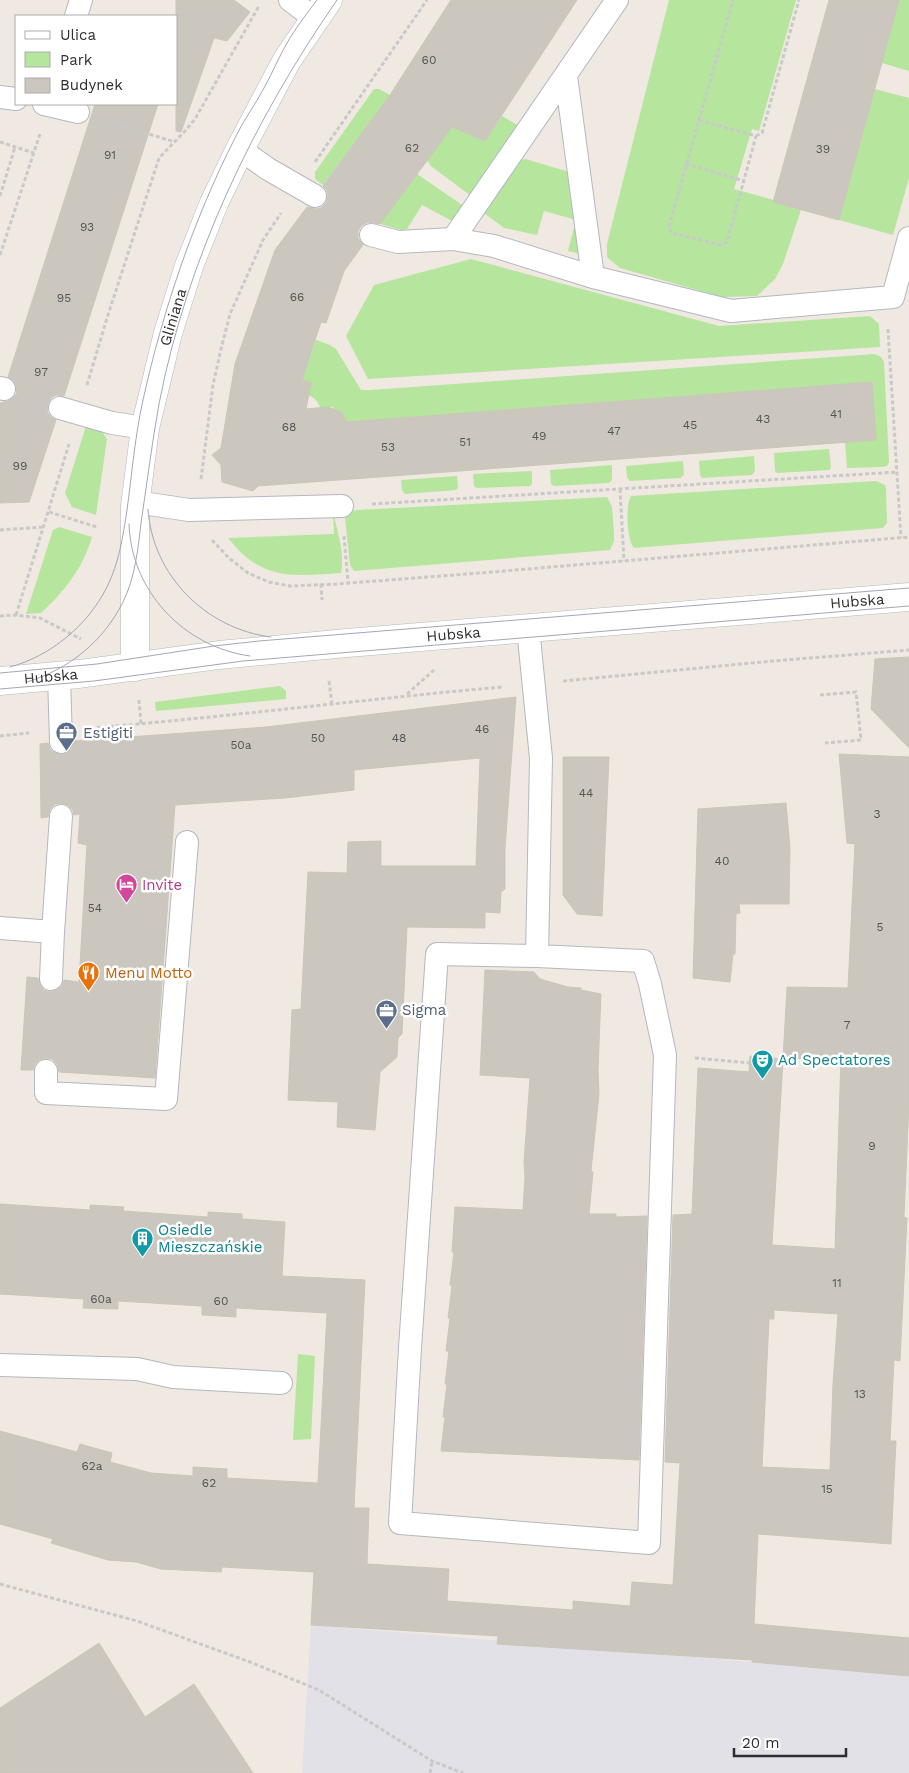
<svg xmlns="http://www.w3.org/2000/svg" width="909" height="1773" font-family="'Work Sans',sans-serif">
	<rect width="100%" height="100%" fill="#efe9e1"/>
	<!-- industrial -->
	<path fill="#e3e1e8" d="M311,1625L909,1675V1773H302Z"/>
	<!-- green -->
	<path fill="#b6e59e" d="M669,0H796L759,131L752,129L734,189L774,200L773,202L801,210L783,264L775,279L757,296L722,297L620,268L607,257V244L611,228Z
		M899,0H909V71L882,63Z
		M374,89H379L390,95L323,185L315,179V172Z
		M875,89L909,98V178L893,235L839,220Z
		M502,116L519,126L471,196L431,166L427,160L452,127L485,141Z
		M525,159L573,173L584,255L568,251L576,220L544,211L537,235L504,228L484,213L514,162Z
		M417,174L465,207L452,221L422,205L407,229L401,230L380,224Z
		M471,259L719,326L870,316L879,324L880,347L368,379L346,336L374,285Z
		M316,340L330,345L336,349L361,390H370L875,354L881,357L884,362L889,462L887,466L882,467L847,468L845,442L876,440L872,382L347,422L341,412L334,410L333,407L320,408C319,402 314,397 308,395L310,383L302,380Z
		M86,426L101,430L107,439L96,515L72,507L65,493Z
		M829,449L831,467L830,470L777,473L775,471L774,453Z
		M754,456L755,471L752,475L702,478L700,475L699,461Z
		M683,461L684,475L680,478L630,481L627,477L626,466Z
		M612,465V480L609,483L554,486L551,484L550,470Z
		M532,471V484L530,486L477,488L474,486L473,474Z
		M457,476L458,488L456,490L405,494L402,490L401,480Z
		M876,481L885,485L886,489L887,523L883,528L634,548C627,540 625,506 631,496Z
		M607,497L612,507L614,533V541L610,550L354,571L350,565L345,518L353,511L357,510Z
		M333,511C337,531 345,552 341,573C291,576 262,581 228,538L334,534Z
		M59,527L92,537C83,568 64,592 41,613L26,614L53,530Z
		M280,686L286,691V699L156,711L155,702Z
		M298,1354L315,1356L311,1439L293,1440Z"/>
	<!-- building -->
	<path fill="#cbc7bf" stroke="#cbc5ba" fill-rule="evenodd" d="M176,0H234L250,12L227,41L214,38L181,132L176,131Z
		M451,0H577L485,141L452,127L380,224L368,222L361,226L358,231V238L363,245L344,271L326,323L321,322L302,380L311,383L306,409L328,407L341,412L347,422L872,382L876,440L258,486L253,491L222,482L221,465L212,455L221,448L235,364L275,250L307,207L316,209L321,208L326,203L328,195L327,190L323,186L390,95Z
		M829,0H899L839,220L773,202Z
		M95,104H158L64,396L56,395L51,398L48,404L47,412L51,417L56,420L29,502L0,503V403L8,401L13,398L17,393L16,385L13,380L8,377Z
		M909,657V748L871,709L875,659Z
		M516,697L505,848V889L501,892L500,913L485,912V928L407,927L402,1034L398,1038L397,1057L380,1072L375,1130L337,1127L338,1102L288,1100L292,1010L301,1009L308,872L347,873L348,842L381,841V866H476L480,758L354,770V790L285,798L175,805L155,1078L59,1072L57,1064L52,1059L46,1058L39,1060L35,1064L33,1070H21L27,977L38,978L40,985L44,990L50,992L57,990L62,986L64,980L79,982L87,845L78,843L80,814L74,815L73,810L68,805L61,803L55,804L50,809L48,817L41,818L40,744L48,743L50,749L54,753L62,755L67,753L72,749L74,741L266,727Z
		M839,754L909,757V1102L904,1217L907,1218L900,1361L894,1360L890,1441H896L891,1544L758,1534L754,1624L909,1638V1676L752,1662V1660L497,1644L498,1636L311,1625L314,1572L222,1567L221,1572L161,1569L136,1562L108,1560L51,1543L53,1539L0,1524V1431L77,1452L80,1444L112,1453L110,1462L151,1473L193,1476V1467L227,1469V1478L318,1483L327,1313L236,1308V1317L202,1315V1306L118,1301V1309L83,1308L84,1299L0,1294V1204L90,1210V1205L124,1207L123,1211L208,1217V1212L242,1214V1219L285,1222L282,1276L365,1280L354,1508H369L367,1564L449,1569L447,1601L573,1610V1601L630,1606L632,1582L673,1585L680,1463L665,1462L673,1215L692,1214L698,1068L749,1072L750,1056L783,1059L787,987L848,988L855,844L847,843ZM841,1057L835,1249L772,1245L783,1059ZM774,1310L838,1314L833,1384L830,1470L762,1467L769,1319H774Z
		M563,757H609L602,916L577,914L563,895Z
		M786,803L790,848L789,904H739L740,913L736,914L735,954H733L730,982L693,978L698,809Z
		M485,970L534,972L540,979L568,987L581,988V990L601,994L598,1070L599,1094L591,1171L593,1172L589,1214H616V1217L647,1216L639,1460L441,1451L445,1416L443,1417L447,1384H445L449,1351H446L450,1318H448L452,1286L450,1285L454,1252H452L455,1207L523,1210L525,1176L524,1162L530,1078L480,1075Z
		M99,1643L145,1717L194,1684L253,1773H0V1708Z"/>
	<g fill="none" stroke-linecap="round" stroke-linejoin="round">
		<defs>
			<path id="lane" d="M290,0L315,19
				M76,16L81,0
				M566,76L593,277
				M0,97L16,99
				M44,104L78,112
				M240,149L268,169L315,196
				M371,235L398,242L453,239L494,246L593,277L731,311L893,297L909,238
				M453,239L617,0
				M0,388L4,389
				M60,408L112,423L145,428
				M136,502L189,510L342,506
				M528,628L541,758L537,956
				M59,676L61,742
				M0,928L53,932L61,816
				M437,954L537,956L643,961L650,984L665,1055L649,1543L400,1523L410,1348Z
				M51,979L53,932
				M46,1071V1093L166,1099L187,842
				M0,1365L137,1369L173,1377L281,1383"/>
			<g id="street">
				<path id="s1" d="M135,667V506L145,428L168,333L189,266L214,203L240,149L287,60L328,0"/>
			</g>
			<g id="secondary">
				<path id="s2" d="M0,681L79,674L219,655L347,643L909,597"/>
			</g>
		</defs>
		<!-- lane casing -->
		<use href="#lane" stroke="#b4b7c1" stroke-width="24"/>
		<!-- street casing -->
		<use href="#street" stroke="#b4b7c1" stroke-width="29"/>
		<!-- secondary casing -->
		<use href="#secondary" stroke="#b4b7c1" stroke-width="29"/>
		<!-- path -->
		<path stroke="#c9c9c9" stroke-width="3" stroke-dasharray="4 2.5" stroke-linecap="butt" d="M699,120L756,136L727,242L722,245L671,233L669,226L733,0
			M106,121L175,142
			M756,136L762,133L799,0
			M0,142L34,153
			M315,162L427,0
			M686,164L744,181
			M0,196L15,147
			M0,255L40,134
			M888,329L901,538
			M87,385L107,318L159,158L186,130L195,119L259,6
			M201,479L213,385L221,349L230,314L263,240L281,213
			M620,489L624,561
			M372,504L898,472
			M49,512L97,527
			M0,530L44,527
			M344,536L348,582
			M212,540L229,558L248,573L269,582L290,586L337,584L480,573L909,537
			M321,584L322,600
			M16,615L69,444
			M0,616L16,615L40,618L81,639
			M329,681L332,704
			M563,681L773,661L909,650
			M407,694L434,670
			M820,695L856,692L861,740L825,743
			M139,700L141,724
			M90,728C228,717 365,699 502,687
			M0,736L29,733
			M695,1058L750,1063
			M0,1584L137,1621L250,1662L319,1690L432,1761L463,1773
			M430,1773L432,1761"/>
		<!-- lane -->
		<use href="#lane" stroke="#fff" stroke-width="22"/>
		<!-- street -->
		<use href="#street" stroke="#fff" stroke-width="28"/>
		<!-- secondary -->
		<use href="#secondary" stroke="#fff" stroke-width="28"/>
		<!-- tram -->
		<path stroke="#a3a6b8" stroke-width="1" d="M148,509C152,575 206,629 271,637
			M129,524C131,591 184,647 250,656
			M10,667C51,656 88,625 107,587C119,563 123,536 127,510C132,473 135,436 143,400C163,310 193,221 235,138C243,121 255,105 264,88C273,72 280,54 290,38C298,25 308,12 317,0
			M0,673L97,664L214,646L259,641L909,588
			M27,682C69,669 103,642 123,602C135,578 138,549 141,523C147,483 152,443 159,404C187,259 253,121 337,0
			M0,689L94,681L243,661L909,606"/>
	</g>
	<!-- icons -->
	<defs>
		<symbol id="office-pin" viewBox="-11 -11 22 30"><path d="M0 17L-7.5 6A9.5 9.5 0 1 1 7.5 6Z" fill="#5c6f8a" stroke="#fff"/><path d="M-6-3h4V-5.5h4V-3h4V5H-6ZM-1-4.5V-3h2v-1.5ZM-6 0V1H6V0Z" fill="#fff"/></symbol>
		<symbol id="hotel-pin" viewBox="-11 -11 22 30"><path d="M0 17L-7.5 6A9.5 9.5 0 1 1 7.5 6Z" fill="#d1479c" stroke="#fff"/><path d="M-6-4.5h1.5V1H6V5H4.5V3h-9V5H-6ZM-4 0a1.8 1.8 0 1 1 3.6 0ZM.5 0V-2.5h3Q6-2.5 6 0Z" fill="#fff"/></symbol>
		<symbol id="restaurant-pin" viewBox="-11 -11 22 30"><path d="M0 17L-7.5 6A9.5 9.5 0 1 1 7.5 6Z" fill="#e8710a" stroke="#fff"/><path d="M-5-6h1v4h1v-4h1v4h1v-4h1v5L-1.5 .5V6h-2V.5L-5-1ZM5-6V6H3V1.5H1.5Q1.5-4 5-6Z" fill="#fff"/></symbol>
		<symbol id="theatre-pin" viewBox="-11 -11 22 30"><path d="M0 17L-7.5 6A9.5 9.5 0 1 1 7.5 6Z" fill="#0f9aa8" stroke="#fff"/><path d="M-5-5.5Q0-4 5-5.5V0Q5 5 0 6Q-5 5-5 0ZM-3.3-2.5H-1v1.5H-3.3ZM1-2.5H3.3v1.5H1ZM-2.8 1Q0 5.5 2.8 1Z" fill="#fff"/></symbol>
		<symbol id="building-pin" viewBox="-11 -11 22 30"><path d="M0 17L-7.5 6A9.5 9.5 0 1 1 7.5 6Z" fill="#0f9aa8" stroke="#fff"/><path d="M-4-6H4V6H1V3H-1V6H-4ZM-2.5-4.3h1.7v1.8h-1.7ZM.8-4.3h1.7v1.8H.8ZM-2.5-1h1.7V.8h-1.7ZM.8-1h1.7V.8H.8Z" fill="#fff"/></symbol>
	</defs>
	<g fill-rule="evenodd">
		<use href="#office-pin" x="54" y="720" width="25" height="34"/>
		<use href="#hotel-pin" x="114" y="872" width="25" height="34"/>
		<use href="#restaurant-pin" x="76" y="960" width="25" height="34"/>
		<use href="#office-pin" x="374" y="998" width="25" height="34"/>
		<use href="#theatre-pin" x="750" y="1048" width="25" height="34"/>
		<use href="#building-pin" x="130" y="1226" width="25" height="34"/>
	</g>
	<g text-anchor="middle" stroke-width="5" stroke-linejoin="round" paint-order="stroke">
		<!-- number labels -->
		<g font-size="12" fill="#555452">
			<text x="429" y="64">60</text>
			<text x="412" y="152">62</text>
			<text x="823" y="153">39</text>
			<text x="110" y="159">91</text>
			<text x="87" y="231">93</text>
			<text x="297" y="301">66</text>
			<text x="64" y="302">95</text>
			<text x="41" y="376">97</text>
			<text x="836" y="418">41</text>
			<text x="763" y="423">43</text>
			<text x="690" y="429">45</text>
			<text x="289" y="431">68</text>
			<text x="614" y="435">47</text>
			<text x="539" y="440">49</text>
			<text x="465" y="446">51</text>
			<text x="388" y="451">53</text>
			<text x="20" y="470">99</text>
			<text x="482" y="733">46</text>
			<text x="318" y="742">50</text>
			<text x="399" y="742">48</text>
			<text x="241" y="749">50a</text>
			<text x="586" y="797">44</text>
			<text x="877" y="818">3</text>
			<text x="722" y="865">40</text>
			<text x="95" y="912">54</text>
			<text x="880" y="931">5</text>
			<text x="847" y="1029">7</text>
			<text x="872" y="1150">9</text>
			<text x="837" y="1287">11</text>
			<text x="101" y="1303">60a</text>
			<text x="221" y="1305">60</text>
			<text x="860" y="1398">13</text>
			<text x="92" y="1470">62a</text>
			<text x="209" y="1487">62</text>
			<text x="827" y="1493">15</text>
		</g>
		<!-- street labels -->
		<g font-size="15" fill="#2e2e2e" stroke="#fff">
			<text dy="5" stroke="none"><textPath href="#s1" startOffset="354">Gliniana</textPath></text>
			<text dy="5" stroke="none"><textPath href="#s2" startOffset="861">Hubska</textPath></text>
			<text dy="5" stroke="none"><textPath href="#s2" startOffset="456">Hubska</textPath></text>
			<text dy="5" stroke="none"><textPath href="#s2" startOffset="51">Hubska</textPath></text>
		</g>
		<!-- service labels -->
		<g font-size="15" fill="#4e5e75" stroke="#fff" text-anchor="start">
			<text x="83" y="738">Estigiti</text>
			<text x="402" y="1015">Sigma</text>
		</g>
		<!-- hotel labels -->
		<g font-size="15" fill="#b23c85" stroke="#fff" text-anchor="start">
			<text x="142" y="890">Invite</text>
		</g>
		<!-- food labels -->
		<g font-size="15" fill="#c56008" stroke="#fff" text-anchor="start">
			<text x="105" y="978">Menu Motto</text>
		</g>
		<!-- culture labels -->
		<g font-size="15" fill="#0d838f" stroke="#fff" text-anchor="start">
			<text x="778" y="1065">Ad Spectatores</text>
			<text x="158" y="1235">Osiedle<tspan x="158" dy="17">Mieszczańskie</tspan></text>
		</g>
	</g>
	<!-- legend -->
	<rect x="15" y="15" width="162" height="90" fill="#ffffff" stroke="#ababab"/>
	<rect x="25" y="31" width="25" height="8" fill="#ffffff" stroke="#ababab"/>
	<text x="60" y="40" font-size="15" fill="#2e2e2e">Ulica</text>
	<rect x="25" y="52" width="25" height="15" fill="#b6e59e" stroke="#ababab"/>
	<text x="60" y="65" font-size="15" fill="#2e2e2e">Park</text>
	<rect x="25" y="78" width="25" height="15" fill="#cbc7bf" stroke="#ababab"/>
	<text x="60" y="90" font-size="15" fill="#2e2e2e">Budynek</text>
	<!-- scale -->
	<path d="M734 1748v8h112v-8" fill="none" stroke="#2e2e2e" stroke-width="2.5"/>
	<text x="742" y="1748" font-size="15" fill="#2e2e2e" stroke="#ffffff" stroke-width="4" paint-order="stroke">20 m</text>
</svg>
